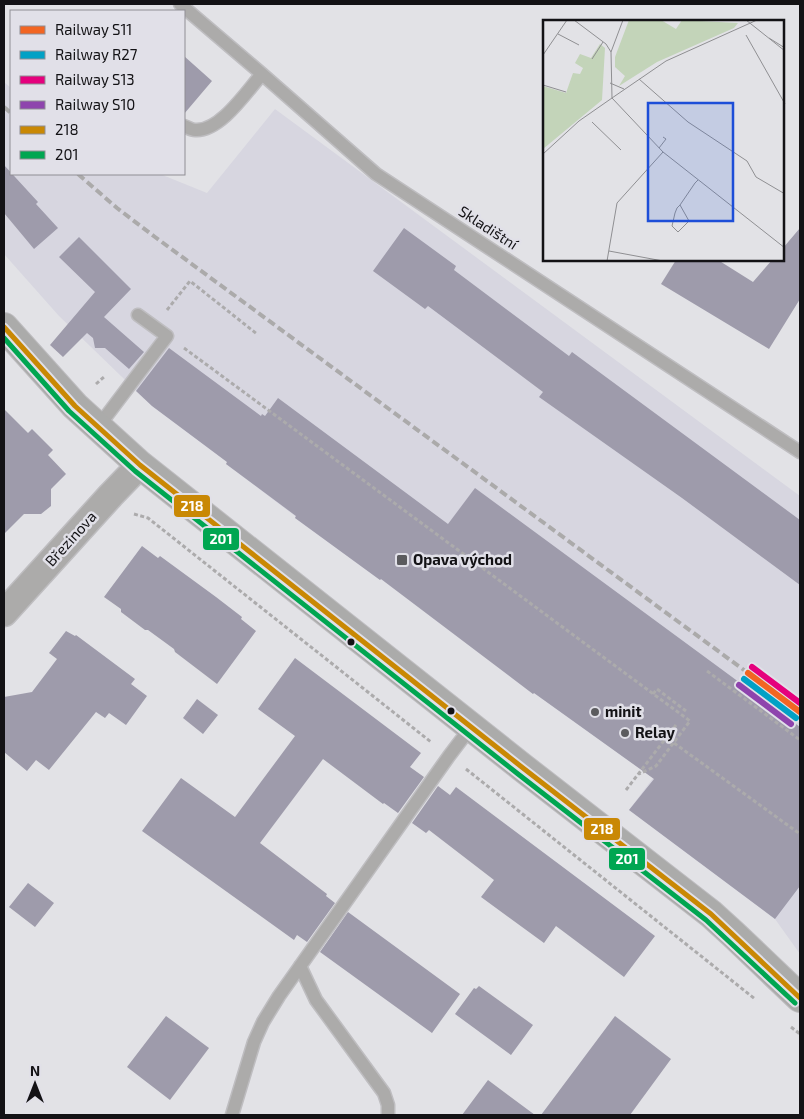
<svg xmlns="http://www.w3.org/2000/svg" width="804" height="1119" font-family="'Exo 2',sans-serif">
	<rect width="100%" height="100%" fill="#e2e2e6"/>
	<!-- built -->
	<path fill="#d7d6e0" d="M4,82L11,88V174H160L207,193L275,109L800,496V954L775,919L629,810L653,778L534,693L533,694L381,579L380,580L295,518V516L226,464L227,462L152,406L59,316L4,254Z"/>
	<!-- building -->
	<path fill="#9e9bab" d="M184,56L212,81L184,114Z
		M4,165L38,202L36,204L58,228L34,249L4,213Z
		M404,228L456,266L454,270L569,356L572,352L800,520V585L682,498L539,397L543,392L428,306L425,309L373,271Z
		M800,228V299L769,349L661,284L676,260H718L753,282L772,260H783V248Z
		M79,237L131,289L104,317L144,352L129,369L105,348H95L93,338L87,333L63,357L50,345L95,292L59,257Z
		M169,348L261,416L262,414L265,416L278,398L448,524L475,488L800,727V886L775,919L629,810L654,779L534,693L533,694L381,579L380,580L295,518L296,516L226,464L227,462L152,406L136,391Z
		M4,409L28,433L32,429L53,450L48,455L66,474L51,489V506L41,514H24L4,534Z
		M142,546L158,558L160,556L216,597L242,617L241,619L256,631L217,684L175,652L174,649L148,630H145L121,612V609L104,597Z
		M66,631L75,636L76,635L135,679L131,684L147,696L126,725L109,713L105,718L96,712L49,770L36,760L27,771L4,752V697L32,692L57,659L49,653Z
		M295,658L421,753L410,767L424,777L398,813L384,803L383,804L323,759L260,843L327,894L326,896L335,903L307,942L297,935L294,940L142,831L181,778L235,817L295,736L258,709Z
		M197,699L218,715L203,734L183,718Z
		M438,786L450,795L456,787L655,936L624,977L556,926L544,943L481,897L494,880L429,830L426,833L412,823Z
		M28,883L54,903L35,927L9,907Z
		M348,912L460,994L432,1033L320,952Z
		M479,986L533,1025L511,1055L455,1014L474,988L476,989Z
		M166,1016L209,1048L170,1100L127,1067Z
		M615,1016L671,1059L630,1115H541Z
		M488,1080L535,1115H462Z"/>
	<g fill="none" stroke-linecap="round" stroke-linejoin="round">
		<defs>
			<path id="lane" d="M180,4L262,74L376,174L800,452
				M184,126C187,127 191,130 195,130C220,132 247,91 262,74
				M98,427L167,336L138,315
				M300,966L316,1000L384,1093L388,1105V1115
				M232,1115L254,1042L263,1022L279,996L449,756L471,727"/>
			<path id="street" d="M4,613L111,495L140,465"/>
			<path id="secondary" d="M4,327L75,406L140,465L523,768L711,914L733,934L800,998"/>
		</defs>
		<!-- lane casing -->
		<use href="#lane" stroke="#bebdc0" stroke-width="15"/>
		<!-- street casing -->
		<use href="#street" stroke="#bebdc0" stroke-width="29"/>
		<!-- secondary casing -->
		<use href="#secondary" stroke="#bebdc0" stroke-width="30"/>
		<!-- path -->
		<path stroke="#acabac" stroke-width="3" stroke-dasharray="4 2.5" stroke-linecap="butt" d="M167,310L190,281L257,334
			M184,348L690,721L656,766L639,774
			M96,384L105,376
			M134,514L148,518L431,742
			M707,671L800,740
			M653,694L657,689L686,711
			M674,743L800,834
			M466,769L755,999
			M626,790L676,725
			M791,1027L800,1034"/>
		<!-- lane -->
		<use href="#lane" stroke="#acabaa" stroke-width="12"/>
		<!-- street -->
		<use href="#street" stroke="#acabaa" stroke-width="26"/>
		<!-- secondary -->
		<use href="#secondary" stroke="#ababaa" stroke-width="28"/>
		<!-- rail -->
		<path stroke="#abaaaa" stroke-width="4" stroke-dasharray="8 4" stroke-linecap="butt" d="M4,107L11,113
			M78,174L117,208L155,237L748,673"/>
		<defs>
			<path id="bus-1" d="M4,327L75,406L140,465L523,768L711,914L800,998"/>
			<path id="bus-2" d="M4,338L69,411L135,471L518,774L706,920L795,1003"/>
		</defs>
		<!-- bus-1 casing -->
		<use href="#bus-1" stroke="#e1e0e8" stroke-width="9"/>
		<!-- bus-2 casing -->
		<use href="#bus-2" stroke="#e1e0e8" stroke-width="9"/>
		<!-- bus-1 -->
		<use href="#bus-1" stroke="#c98804" stroke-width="5"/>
		<!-- bus-2 -->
		<use href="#bus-2" stroke="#00a651" stroke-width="5"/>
		<defs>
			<path id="rail-1" d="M748,673L800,712"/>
			<path id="rail-2" d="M744,679L796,718"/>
			<path id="rail-3" d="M752,667L800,703"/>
			<path id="rail-4" d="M739,685L791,724"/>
		</defs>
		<!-- rail-1 casing -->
		<use href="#rail-1" stroke="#e1e0e8" stroke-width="10"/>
		<!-- rail-2 casing -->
		<use href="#rail-2" stroke="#e1e0e8" stroke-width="10"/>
		<!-- rail-3 casing -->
		<use href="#rail-3" stroke="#e1e0e8" stroke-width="10"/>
		<!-- rail-4 casing -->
		<use href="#rail-4" stroke="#e1e0e8" stroke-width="10"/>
		<!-- rail-1 -->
		<use href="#rail-1" stroke="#f26522" stroke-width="6"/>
		<!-- rail-2 -->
		<use href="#rail-2" stroke="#01a1c5" stroke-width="6"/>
		<!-- rail-3 -->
		<use href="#rail-3" stroke="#e5007d" stroke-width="6"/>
		<!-- rail-4 -->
		<use href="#rail-4" stroke="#8e44ad" stroke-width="6"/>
	</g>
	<!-- markers -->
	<g fill="#5b5b5e" stroke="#e1e0e8" stroke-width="2">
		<rect x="396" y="554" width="12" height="12" rx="2.5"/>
		<circle cx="595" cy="712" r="5"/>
		<circle cx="625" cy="733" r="5"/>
	</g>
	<g fill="#131215" stroke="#e1e0e8" stroke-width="2">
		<circle cx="351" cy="642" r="4.5"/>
		<circle cx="451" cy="711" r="4.5"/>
	</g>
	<g text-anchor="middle" stroke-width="5" stroke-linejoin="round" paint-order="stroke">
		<!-- street labels -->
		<g font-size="15" fill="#131215" stroke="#e1e0e8">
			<text transform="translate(488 228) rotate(33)" y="5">Skladištní</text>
			<text transform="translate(71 539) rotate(-48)" y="5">Březinova</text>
		</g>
		<!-- poi labels -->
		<g font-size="15" font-weight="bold" fill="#131215" stroke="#e1e0e8" text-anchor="start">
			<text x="413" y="565">Opava východ</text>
			<text x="605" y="717">minit</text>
			<text x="635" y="738">Relay</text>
		</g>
	</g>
	<!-- overview -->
	<g transform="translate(543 20)">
		<rect width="241" height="241" fill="#e2e2e6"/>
		<path d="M86,0H118L133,9L139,0L195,3L191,8L114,42L76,66L82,56L72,47V37ZM57,24L62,28L59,80L0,129V66L23,73L30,53L37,54L40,48L32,43L37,34L48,38Z" fill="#c3d4b9"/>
		<path fill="none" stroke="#8f8f92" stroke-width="1" d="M31,0L63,24L68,32M80,0L68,32L69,78L120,132L242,228M203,0L242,31M15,14L36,25M203,15L242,84M226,18L242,28M0,35L24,0M49,39L60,22M96,59L145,102L204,141L213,157L242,174M67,63L81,69M0,65L23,72M69,78L123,41L214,0M49,102L78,130M116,128L123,119L120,117M0,134L36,101L69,78M137,185L146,201L135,212L129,206L132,193L134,188L137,185L152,163L155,160M66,231L120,241M64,241L74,183L120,132"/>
		<path fill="#1d4ed8" fill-opacity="0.15" stroke="#1d4ed8" stroke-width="2.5" d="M105,83H190V201H105Z"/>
		<rect width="241" height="241" fill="none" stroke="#131215" stroke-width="2.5"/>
	</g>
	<g stroke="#e1e0e8" stroke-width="2">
		<rect x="173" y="494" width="38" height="24" rx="5" fill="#c98804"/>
		<rect x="202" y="527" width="38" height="24" rx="5" fill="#00a651"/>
		<rect x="583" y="817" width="38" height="24" rx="5" fill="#c98804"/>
		<rect x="608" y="847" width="38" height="24" rx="5" fill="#00a651"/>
	</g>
	<g font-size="14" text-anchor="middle" font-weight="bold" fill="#fff">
		<text x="192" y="511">218</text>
		<text x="221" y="544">201</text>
		<text x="602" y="834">218</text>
		<text x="627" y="864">201</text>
	</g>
	<!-- border -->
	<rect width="804" height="1119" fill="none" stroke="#131215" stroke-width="10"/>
	<!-- legend -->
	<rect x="10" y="10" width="175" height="165" fill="#e1e0e8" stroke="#8f8e94"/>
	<rect x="20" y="26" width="25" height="8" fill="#f26522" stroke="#8f8e94"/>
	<text x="55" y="35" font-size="15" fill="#131215">Railway S11</text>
	<rect x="20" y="51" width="25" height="8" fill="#01a1c5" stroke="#8f8e94"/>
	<text x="55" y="60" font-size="15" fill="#131215">Railway R27</text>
	<rect x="20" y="76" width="25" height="8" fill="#e5007d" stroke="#8f8e94"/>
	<text x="55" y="85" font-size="15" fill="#131215">Railway S13</text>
	<rect x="20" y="101" width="25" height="8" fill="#8e44ad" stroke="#8f8e94"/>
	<text x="55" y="110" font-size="15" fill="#131215">Railway S10</text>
	<rect x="20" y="126" width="25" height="8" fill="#c98804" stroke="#8f8e94"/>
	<text x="55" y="135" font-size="15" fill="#131215">218</text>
	<rect x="20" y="151" width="25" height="8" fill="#00a651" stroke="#8f8e94"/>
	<text x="55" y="160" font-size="15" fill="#131215">201</text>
	<!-- north arrow -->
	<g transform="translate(35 1084)" stroke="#e1e0e8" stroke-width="4" paint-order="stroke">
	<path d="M0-4L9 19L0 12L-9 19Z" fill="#131215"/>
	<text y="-8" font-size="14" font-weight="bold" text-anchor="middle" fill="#131215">N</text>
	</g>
</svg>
